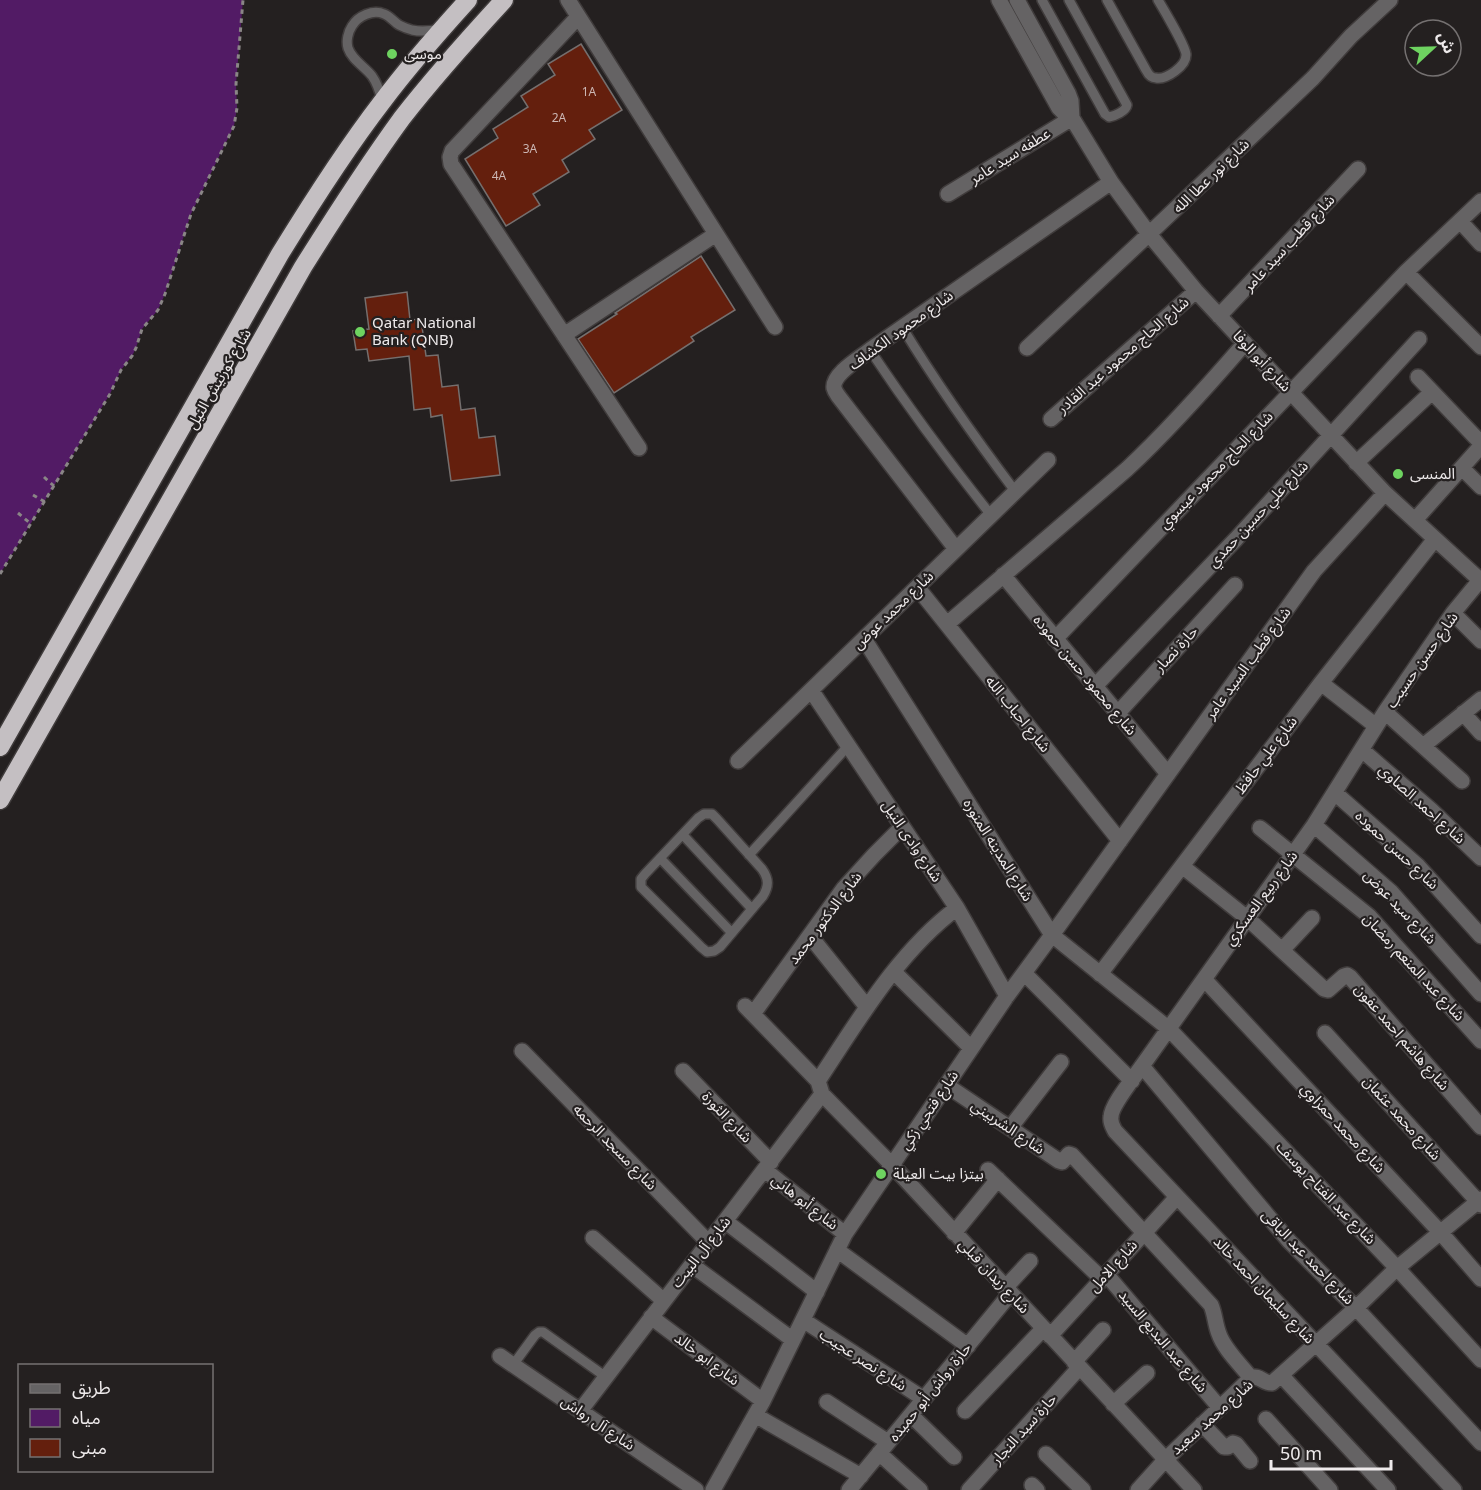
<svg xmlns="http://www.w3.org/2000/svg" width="1481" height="1490" font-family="'Noto Sans','Noto Sans Arabic',sans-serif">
	<rect width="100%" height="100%" fill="#242020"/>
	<!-- water -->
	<path fill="#521b65" d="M0,0H243L236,84L237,108L234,126L191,214L165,294L158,310L142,329L136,348L132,356L121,370L110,394L0,574Z"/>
	<!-- building -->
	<path fill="#641f0d" stroke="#756f6e" stroke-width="1.5" d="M581,44L622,110L589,130L595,139L562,160L569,172L533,194L540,205L506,226L465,159L498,138L493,129L528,107L521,96L555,75L548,64Z
		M701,256L735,310L691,337L694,341L614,393L578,339L617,314L615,313Z
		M407,292L410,320L421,319L426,356L438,355L442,387L458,385L461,410L475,408L479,438L495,436L500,475L451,481L442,415L431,417L430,408L414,410L409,356L369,361L367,349L356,350L353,331L369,329L365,298Z"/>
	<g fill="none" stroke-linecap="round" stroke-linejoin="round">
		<defs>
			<path id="lane" d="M1042,0L1105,114L1109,117C1115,116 1126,111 1127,105L1069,0
				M1107,0L1146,70C1148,74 1151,78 1156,78C1166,80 1187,66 1186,54C1185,46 1164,10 1158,0
				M382,101C380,92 377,83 372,76C364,66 352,60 348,48C346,41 348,32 352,26C358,16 373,9 384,14C390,16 394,22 399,25C403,27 408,29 412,30C421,32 431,31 440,29
				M902,327C937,384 975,438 1015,491
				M870,350C908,407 948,461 991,515
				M704,814H712L717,819L762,869C769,879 769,886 763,896L720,947L714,951L707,952L701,947L641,887V879L645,874L698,818Z
				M683,835L752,909
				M749,855L848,746
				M660,858L732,933
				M513,1365L535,1335L539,1332H543L606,1377"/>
			<path id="street" d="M568,0L775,327
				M999,0L1059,108L1065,114L1072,118L1111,182L1149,234L1196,291L1385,493L1480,580
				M1017,0L1068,93L1071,101L1072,118
				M578,17L452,151L450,157L451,164L639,448
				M948,194L1072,118
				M1460,221L1481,244
				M1406,272L1481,347
				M1219,316L1358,169
				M564,335L716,234
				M1027,348L1149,234L1313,78L1351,36L1390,0
				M1418,377L1481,443
				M1051,419L1196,291
				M1356,463L1432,392
				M1462,468L1481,487
				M1415,520L1481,446
				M956,549L839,397C837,394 835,392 834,388C832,374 860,358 870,350L1111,182
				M1003,575L1168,774
				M917,587L1120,841
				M1453,613L1481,641
				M947,624L1127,469C1169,430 1207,387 1245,343
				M864,639L1052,935L1169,1029L1397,1268L1481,1360
				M1055,639L1406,272L1481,201
				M1321,683L1376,726
				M1095,686L1236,539L1419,339
				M811,690L957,908L1007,996
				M1385,712L1462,781
				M1463,713L1481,733
				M1117,714L1235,585
				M1423,746L1481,699
				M1362,750L1431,810L1481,858
				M738,761L1048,460
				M1335,793L1418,866L1481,936
				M1314,825L1391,892L1481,994
				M1260,828L1369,916L1481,1041
				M1182,866L1247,918L1324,989L1328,990L1344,976L1347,975L1350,977L1481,1127
				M810,936L867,1007
				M1282,950L1312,918
				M894,972L971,1048
				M1024,973L1132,1081
				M1100,974L1321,683L1435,539
				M1204,979L1441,1233L1481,1279
				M745,1006L818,1081L822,1094L892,1165L1194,1490
				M753,1014L844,888L874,855L902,827
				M1325,1033L1481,1205
				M522,1051L709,1243
				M1142,1066L1289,1241L1356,1308L1481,1443
				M683,1071L771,1162
				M818,1081C858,1021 898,952 957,908
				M946,1085L1059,1161L1062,1162L1069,1154L1072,1155L1211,1305C1215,1314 1215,1324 1219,1334C1224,1349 1241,1365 1251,1378
				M1010,1128L1061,1062
				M765,1170L845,1234
				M988,1170L1102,1279
				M725,1221L817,1292
				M954,1233L998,1179
				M593,1238L664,1301
				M837,1250L968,1346
				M692,1265L793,1340
				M1106,1274L1220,1408
				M1005,1288L1030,1261
				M651,1317L763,1401
				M803,1320L924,1399
				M1050,1336L1177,1197
				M500,1356L696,1490
				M1074,1362L1103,1330
				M1281,1375L1388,1490
				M827,1402L888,1442
				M1113,1404L1147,1373
				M580,1411L822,1094
				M965,1411L1043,1329
				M755,1415L861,1476
				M911,1415L954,1457
				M1266,1419L1330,1490
				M1202,1424L1224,1447H1228L1233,1443L1236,1444L1250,1461
				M879,1453L920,1490
				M1046,1454L1083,1490
				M1032,1485L1037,1490
				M713,1490L763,1401L845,1234L1007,996L1052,935L1314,571L1385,493
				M849,1490L1010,1294
				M969,1490L1079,1368
				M1138,1490L1165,1460L1251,1378C1259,1374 1264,1384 1272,1383L1356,1308L1397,1268L1481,1199
				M1454,1490L1115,1131C1113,1127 1110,1123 1111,1117C1111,1105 1134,1078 1142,1066L1314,825L1385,712L1453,613L1481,579"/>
			<path id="highway" d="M0,747L280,254C312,202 345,150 382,102C409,66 438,33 468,0
				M0,800L303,267C335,216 367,166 402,118C434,77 469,38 504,0"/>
		</defs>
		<!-- lane casing -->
		<use href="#lane" stroke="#403c3c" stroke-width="12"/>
		<!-- street casing -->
		<use href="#street" stroke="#403c3c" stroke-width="18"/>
		<!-- highway casing -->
		<use href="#highway" stroke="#403c3c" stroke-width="21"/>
		<!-- path -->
		<path stroke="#8a8686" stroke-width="3" stroke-dasharray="4.5 4.5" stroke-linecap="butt" d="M44,477L54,486
			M33,495L45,502
			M18,513L31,524
			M0,574L110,394L121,370L132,356L136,348L142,329L158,310L165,294L191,214L234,126L237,108L236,84L243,0"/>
		<!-- lane -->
		<use href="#lane" stroke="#656364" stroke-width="9"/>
		<!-- street -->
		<use href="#street" stroke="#656364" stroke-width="15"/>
		<!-- highway -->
		<use href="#highway" stroke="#c4bfc2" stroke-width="18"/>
	</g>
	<!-- markers -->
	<g fill="#6ed360" stroke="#242020" stroke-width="2">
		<circle cx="392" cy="54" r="6"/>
		<circle cx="360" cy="332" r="6"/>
		<circle cx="1398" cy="474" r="6"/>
		<circle cx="881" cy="1174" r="6"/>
	</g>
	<g text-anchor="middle" stroke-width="4.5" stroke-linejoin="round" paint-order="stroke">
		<!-- number labels -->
		<g font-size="12" fill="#ccb7b4">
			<text x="589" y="96">1A</text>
			<text x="559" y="122">2A</text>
			<text x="530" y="153">3A</text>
			<text x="499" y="180">4A</text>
		</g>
		<!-- poi labels -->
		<g font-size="15" fill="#eeeaeb" stroke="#242020" text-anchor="start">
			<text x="404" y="59">موسى</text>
			<text x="372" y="328">Qatar National<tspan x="372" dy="17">Bank (QNB)</tspan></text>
			<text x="1410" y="479">المنسى</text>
			<text x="893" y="1179">بيتزا بيت العيلة</text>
		</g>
		<!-- street labels -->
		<g font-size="15" fill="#eeeaeb" stroke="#242020">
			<text transform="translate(1010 156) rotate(-32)" y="5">عطفه سيد عامر</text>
			<text transform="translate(1211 176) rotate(-44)" y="5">شارع نور عطا الله</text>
			<text transform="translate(1289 243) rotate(-47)" y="5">شارع قطب سيد عامر</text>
			<text transform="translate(901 330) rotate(-36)" y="5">شارع محمود الكشاف</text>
			<text transform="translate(1123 355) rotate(-41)" y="5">شارع الحاج محمود عبد القادر</text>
			<text transform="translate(1262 361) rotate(47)" y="5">شارع أبو الوفا</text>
			<text transform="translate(219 379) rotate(-60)" y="5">شارع كورنيش النيل</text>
			<text transform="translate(1216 470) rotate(-46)" y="5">شارع الحاج محمود عيسوي</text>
			<text transform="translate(1258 514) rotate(-47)" y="5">شارع علي حسين حمدي</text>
			<text transform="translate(893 610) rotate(-44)" y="5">شارع محمد عوض</text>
			<text transform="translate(1176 649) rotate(-47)" y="5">حارة نصار</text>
			<text transform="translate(1422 660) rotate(-55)" y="5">شارع حسن حسيب</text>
			<text transform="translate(1248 663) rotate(-54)" y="5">شارع قطب السيد عامر</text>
			<text transform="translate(1085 675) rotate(50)" y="5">شارع محمود حسن حموده</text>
			<text transform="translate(1018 714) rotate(51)" y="5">شارع احباب الله</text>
			<text transform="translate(1266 755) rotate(-53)" y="5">شارع علي حافظ</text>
			<text transform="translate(1422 804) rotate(42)" y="5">شارع احمد الصاوي</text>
			<text transform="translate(912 841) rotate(56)" y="5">شارع وادى النيل</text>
			<text transform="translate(998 850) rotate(58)" y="5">شارع المدينه المنوره</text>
			<text transform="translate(1397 850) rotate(43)" y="5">شارع حسن حموده</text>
			<text transform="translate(1261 898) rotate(-54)" y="5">شارع ربيع العسكري</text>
			<text transform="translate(1400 907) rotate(46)" y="5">شارع سيد عوض</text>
			<text transform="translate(825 918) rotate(-53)" y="5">شارع الدكتور محمد</text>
			<text transform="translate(1414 967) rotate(47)" y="5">شارع عبد المنعم رمضان</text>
			<text transform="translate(1402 1037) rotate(49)" y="5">شارع هاشم احمد عفون</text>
			<text transform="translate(929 1110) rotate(-56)" y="5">شارع فتحي زكي</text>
			<text transform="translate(727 1117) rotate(46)" y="5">شارع الثورة</text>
			<text transform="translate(1402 1118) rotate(48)" y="5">شارع محمد عثمان</text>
			<text transform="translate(1008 1127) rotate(34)" y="5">شارع الشربيني</text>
			<text transform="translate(1343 1128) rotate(47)" y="5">شارع محمد حمزاوي</text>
			<text transform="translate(615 1147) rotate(46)" y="5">شارع مسجد الرحمه</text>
			<text transform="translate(1326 1193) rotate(46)" y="5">شارع عبد الفتاح يوسف</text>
			<text transform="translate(805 1202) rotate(38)" y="5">شارع أبو هاني</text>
			<text transform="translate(701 1252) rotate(-52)" y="5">شارع آل البيت</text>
			<text transform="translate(1308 1257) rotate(46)" y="5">شارع احمد عبد الباقى</text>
			<text transform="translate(1113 1266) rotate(-48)" y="5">شارع الامل</text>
			<text transform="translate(994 1276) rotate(47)" y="5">شارع زيدان قبلي</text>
			<text transform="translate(1264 1290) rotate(47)" y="5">شارع سليمان احمد خالد</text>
			<text transform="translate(1163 1341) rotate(50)" y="5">شارع عبد البديع السيد</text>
			<text transform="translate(707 1359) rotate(37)" y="5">شارع ابو خالد</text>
			<text transform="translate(863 1360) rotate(33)" y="5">شارع نصر عجيب</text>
			<text transform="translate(930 1392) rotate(-51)" y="5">حارة رواش أبو حميده</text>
			<text transform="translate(1212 1417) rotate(-42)" y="5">شارع محمد سعيد</text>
			<text transform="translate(598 1423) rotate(34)" y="5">شارع آل رواش</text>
			<text transform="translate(1024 1429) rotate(-48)" y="5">حارة سيد النجار</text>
		</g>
	</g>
	<!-- legend -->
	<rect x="18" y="1364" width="195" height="108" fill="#242020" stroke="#757171" stroke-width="1.5"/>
	<rect x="30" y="1384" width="30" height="9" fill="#656364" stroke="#757171" stroke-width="1.5"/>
	<text x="72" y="1394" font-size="18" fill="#eeeaeb">طريق</text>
	<rect x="30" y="1409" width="30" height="18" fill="#521b65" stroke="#757171" stroke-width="1.5"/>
	<text x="72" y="1424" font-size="18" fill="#eeeaeb">مياه</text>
	<rect x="30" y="1439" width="30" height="18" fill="#641f0d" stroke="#757171" stroke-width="1.5"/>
	<text x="72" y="1454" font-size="18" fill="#eeeaeb">مبنى</text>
	<!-- north arrow -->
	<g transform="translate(1433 48) rotate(68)"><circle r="28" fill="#242020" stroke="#757171" stroke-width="1.5"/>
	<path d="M0-4.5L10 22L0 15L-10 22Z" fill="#6ed360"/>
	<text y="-9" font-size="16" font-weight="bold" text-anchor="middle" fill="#eeeaeb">ش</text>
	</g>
	<!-- scale -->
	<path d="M1271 1460v9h120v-9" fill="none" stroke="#eeeaeb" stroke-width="3"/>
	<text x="1280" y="1460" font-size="18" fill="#eeeaeb" stroke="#242020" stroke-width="4.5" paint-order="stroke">50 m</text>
</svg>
